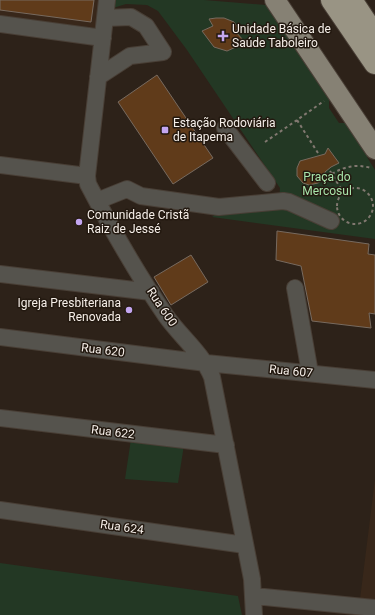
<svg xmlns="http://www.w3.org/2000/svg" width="375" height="615" font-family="Roboto,sans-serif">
	<rect width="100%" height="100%" fill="#2d2219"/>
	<!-- built -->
	<path fill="#38271a" d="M0,0H101L98,28L0,16Z
		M375,479V600L360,599Z"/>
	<!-- green -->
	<path fill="#233824" d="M113,0H204L266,5L329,98V108L339,123H350L367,151V157L375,170V239L212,217L223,209L279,201L280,188L187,50L158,11L147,5L126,4L113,8Z
		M131,439L184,445L178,483L125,479Z
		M0,563L238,596L242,615H0Z"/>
	<!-- building -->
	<path fill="#603b1a" stroke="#776a5f" d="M0,0H94L91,22L0,10Z
		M216,18H224L234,22L238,28L235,31L244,41L236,47L227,51L214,47L202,31L213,26L209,19Z
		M157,75L213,158L173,184L118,102Z
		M328,148L339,163L331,167L325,172L323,180L318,183L309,185L303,183L297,176V168L300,161L325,154Z
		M277,231L369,244L368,254L375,255V314L369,313L371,328L312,321L301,266L276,260Z
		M191,255L208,282L171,305L154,277Z"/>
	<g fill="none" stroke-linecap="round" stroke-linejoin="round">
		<defs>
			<path id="minor" d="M107,0L87,176L88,184C111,228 138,275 166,316C181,337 202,353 212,377L252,579L254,615
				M0,24L103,38
				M98,77L130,56L163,52L146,26L131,17L105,18
				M225,128L267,183
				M0,165L87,176
				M97,201L127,189L141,196L219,207L283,201L289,202L331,221
				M0,274L151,292
				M295,288L310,373
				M0,337L206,363L375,380
				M0,418L226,445
				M0,510L245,545
				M254,596L375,608"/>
			<path id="major" d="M275,0L375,149"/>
			<path id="highway" d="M332,0L375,63
				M351,0L375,36"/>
		</defs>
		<!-- minor casing -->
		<use href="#minor" stroke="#493f36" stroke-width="18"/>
		<!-- major casing -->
		<use href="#major" stroke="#493f36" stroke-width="22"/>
		<!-- highway casing -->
		<use href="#highway" stroke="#493f36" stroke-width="24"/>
		<!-- path -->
		<path stroke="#817870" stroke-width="2" stroke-dasharray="3 3" stroke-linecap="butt" d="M265,142L297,120
			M318,153L297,120L324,101
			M330,171L343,192
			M332,174C345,166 357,164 371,168
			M337 206a18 18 0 1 1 36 0a18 18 0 1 1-36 0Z"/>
		<!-- minor -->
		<use href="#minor" stroke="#55534d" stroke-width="16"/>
		<!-- major -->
		<use href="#major" stroke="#868174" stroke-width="20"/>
		<!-- highway -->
		<use href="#highway" stroke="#999484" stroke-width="22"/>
	</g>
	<!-- markers -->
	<g fill="#c4a7f1" stroke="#231910" stroke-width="1.5">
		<path d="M221 30h4v4h4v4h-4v4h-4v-4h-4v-4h4z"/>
		<rect x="161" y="126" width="8" height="8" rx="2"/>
		<circle cx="79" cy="222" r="4"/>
		<circle cx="129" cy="310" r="4"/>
	</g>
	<g text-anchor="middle" stroke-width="3" stroke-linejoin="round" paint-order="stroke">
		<!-- poi labels -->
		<g font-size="12" fill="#f6efe9" stroke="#231910" text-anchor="start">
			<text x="232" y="33">Unidade Básica de<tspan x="232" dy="14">Saúde Taboleiro</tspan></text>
			<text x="173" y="127">Estação Rodoviária<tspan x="173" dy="14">de Itapema</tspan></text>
			<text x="87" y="219">Comunidade Cristã<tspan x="87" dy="14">Raiz de Jessé</tspan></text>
			<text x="121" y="307" text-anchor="end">Igreja Presbiteriana<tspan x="121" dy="14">Renovada</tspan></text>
		</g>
		<!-- park labels -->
		<g font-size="12" fill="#a8e4aa" stroke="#231910">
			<text x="327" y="181">Praça do<tspan x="327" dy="14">Mercosul</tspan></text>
		</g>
		<!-- street labels -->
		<g font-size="12" fill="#f6efe9" stroke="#231910">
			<text transform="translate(162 307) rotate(56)" y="4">Rua 600</text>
			<text transform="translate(103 350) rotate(7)" y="4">Rua 620</text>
			<text transform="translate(291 371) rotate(6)" y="4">Rua 607</text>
			<text transform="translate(113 432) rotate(7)" y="4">Rua 622</text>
			<text transform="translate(122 527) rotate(8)" y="4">Rua 624</text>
		</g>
	</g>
</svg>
